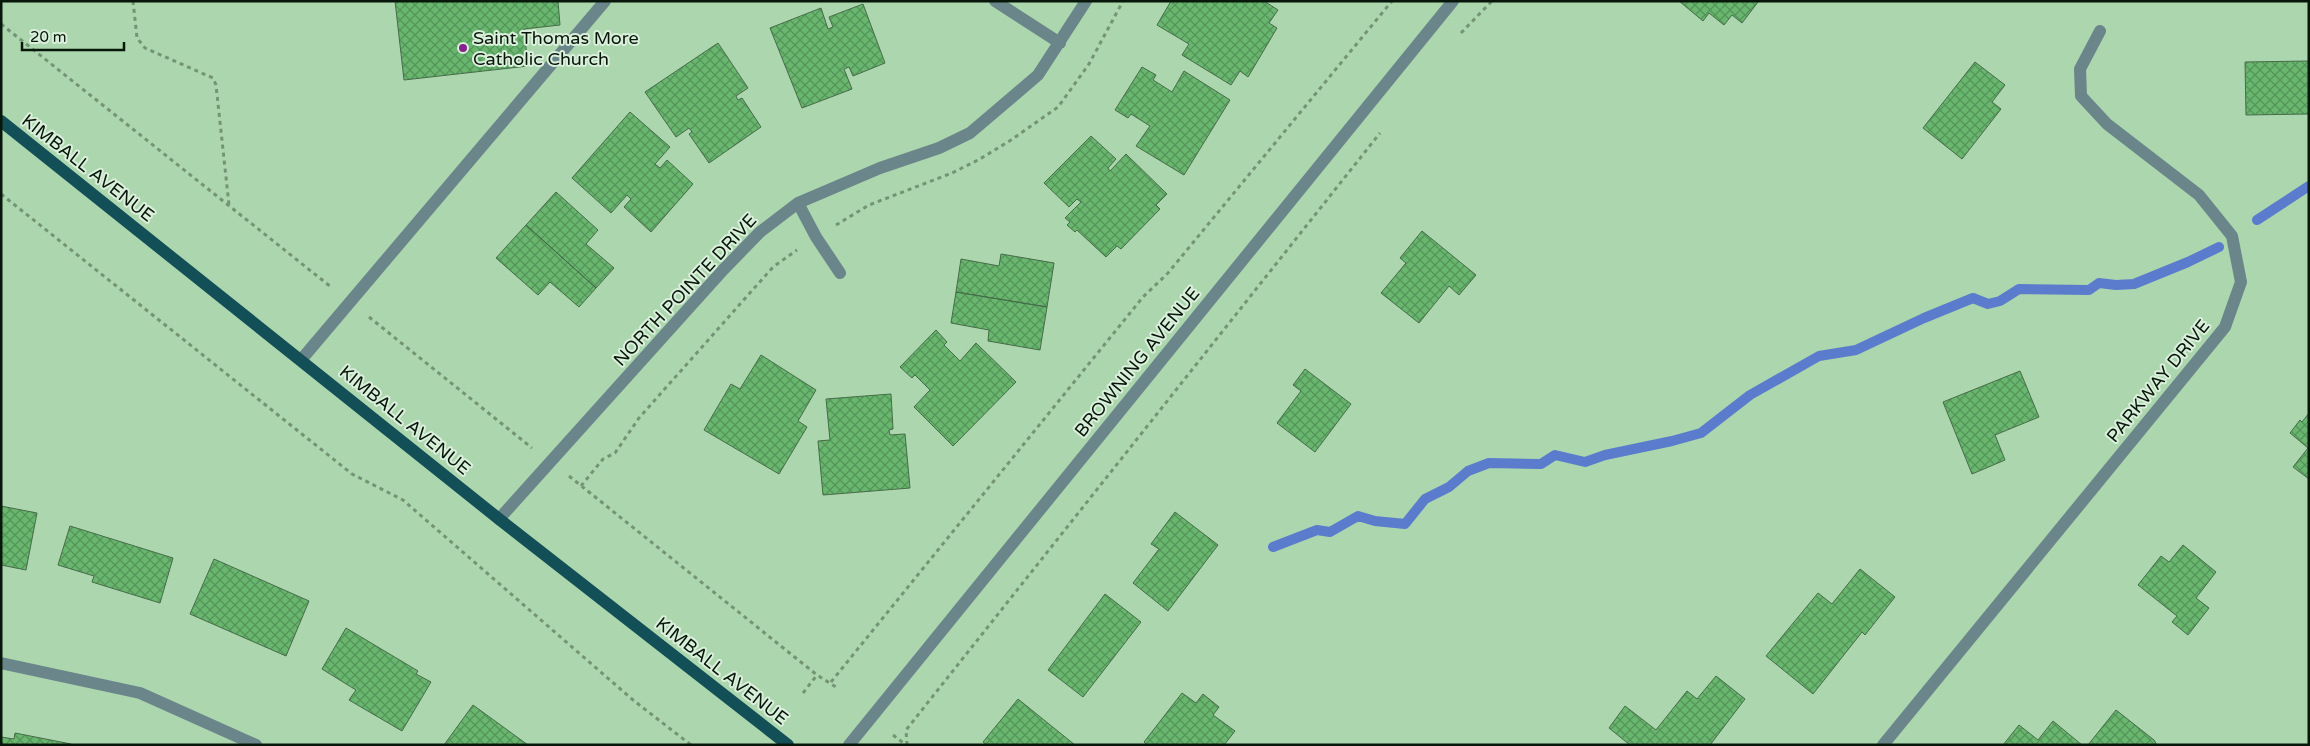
<svg xmlns="http://www.w3.org/2000/svg" width="2310" height="746" font-family="'Varela Round',sans-serif">
	<defs>
		<pattern id="building-cross-hatch" width="8" height="8" patternUnits="userSpaceOnUse" patternTransform="scale(1.25)"><rect width="8" height="8" fill="#69b76f"/><path d="M0 0l8 8M0 8l8-8" fill="none" stroke="#549459"/></pattern>
	</defs>
	<rect width="100%" height="100%" fill="#acd6ae"/>
	<g fill="none" stroke-linecap="round" stroke-linejoin="round">
		<!-- stream -->
		<path stroke="#5b7ccd" stroke-width="10" d="M2257,220L2309,186
			M1273,547L1317,530L1330,532L1358,516L1375,521L1405,524L1425,499L1449,487L1468,471L1489,463L1541,464L1555,455L1585,462L1605,455L1672,441L1701,433L1750,395L1819,356L1856,350L1924,318L1973,298L1988,304L2000,301L2019,289L2089,290L2099,283L2116,285L2134,284L2188,262L2219,247"/>
	</g>
	<!-- building -->
	<path fill="url(#building-cross-hatch)" stroke="#466c49" d="M395,1H558L560,25L524,29L528,66L404,80Z
		M1171,1H1264L1278,10L1269,23L1277,28L1248,77L1240,71L1231,85L1182,55L1189,44L1157,25Z
		M1679,1H1757L1758,2L1742,23L1732,15L1724,25L1709,13L1703,21Z
		M863,4L885,63L853,76L849,67L844,69L852,89L802,108L770,28L821,8L828,29L833,27L829,17Z
		M718,43L748,88L736,96L738,100L742,98L761,127L709,163L689,134L692,132L689,128L676,137L645,92Z
		M2309,61V114L2246,115L2245,62Z
		M1975,62L2005,85L1992,102L2001,109L1962,159L1923,128Z
		M1142,67L1156,75L1153,80L1172,92L1184,71L1230,100L1184,175L1136,146L1150,126L1131,114L1128,118L1115,110Z
		M630,112L670,147L655,164L660,168L667,160L693,184L651,232L624,207L631,199L627,195L611,213L572,178Z
		M1091,136L1116,159L1108,168L1110,171L1126,154L1167,194L1156,205L1160,209L1121,249L1117,246L1106,257L1077,230L1075,232L1067,225L1070,222L1065,218L1081,202L1077,199L1069,207L1044,183Z
		M556,192L598,230L586,244L614,268L596,288L526,225Z
		M526,225L596,288L579,307L550,282L538,295L496,258Z
		M1422,231L1476,275L1459,295L1449,286L1419,323L1381,293L1406,263L1400,258Z
		M1001,254L1054,263L1047,307L956,292L961,259L999,266Z
		M956,292L1047,307L1040,350L988,341L989,330L951,323Z
		M936,330L947,342L944,345L960,361L976,343L1016,382L953,446L914,407L930,390L915,375L912,378L900,367Z
		M761,355L816,390L798,421L807,427L779,474L704,430L731,384L740,389Z
		M1305,369L1351,404L1315,452L1277,423L1301,391L1293,385Z
		M2020,371L2039,417L1995,435L2005,460L1972,474L1943,402Z
		M891,394L893,429L889,430L890,435L905,434L910,488L823,495L818,441L830,440L826,399Z
		M2309,413V479L2293,467L2308,448L2290,433L2300,420L2302,422Z
		M1,506L37,513L26,570L1,565Z
		M1175,512L1218,545L1168,611L1133,583L1159,549L1151,544Z
		M70,526L173,558L160,603L92,582L94,576L58,565Z
		M2183,545L2216,572L2196,598L2209,608L2188,635L2172,622L2177,616L2138,585L2161,556L2169,562Z
		M214,559L309,601L286,656L190,614Z
		M1860,569L1895,597L1865,635L1862,632L1813,694L1766,656L1818,593L1832,604Z
		M1105,594L1141,622L1083,697L1048,670Z
		M346,628L418,671L416,674L431,682L402,731L349,700L356,690L322,669Z
		M1716,676L1745,699L1710,745H1630L1609,728L1625,706L1656,730L1687,691L1697,699Z
		M1182,693L1196,703L1203,694L1219,707L1213,715L1235,731L1224,745H1147L1144,742Z
		M1018,699L1075,745H987L983,742Z
		M473,705L528,745H444Z
		M2116,710L2154,740L2157,745H2088Z
		M2053,721L2082,745H2003L2019,725L2038,740Z
		M15,733L71,744V745H1V737L14,739Z"/>
	<g fill="none" stroke-linecap="round" stroke-linejoin="round">
		<!-- path -->
		<path stroke="#739475" stroke-width="3" stroke-dasharray="4 4" stroke-linecap="butt" d="M133,1L137,38L145,48L213,78L216,85L229,205
			M1,24L331,287
			M1461,33L1492,1
			M1,194L352,474L403,500L633,700L691,745
			M836,225L869,205L952,173L980,159L1011,140L1058,107L1089,64L1123,1
			M369,317L532,448
			M569,476L817,675L839,689
			M581,486L603,459L615,453L639,418L773,267L797,250
			M831,682L1143,297L1168,273L1392,1
			M803,693L817,675
			M893,735L906,745
			M907,745L906,730L1380,133"/>
		<!-- minor -->
		<path stroke="#6b868a" stroke-width="12" d="M995,1L1060,43
			M798,203L816,237L840,273
			M301,360L605,1
			M499,519L723,270L760,232L798,203L880,168L939,148L970,133L1038,75L1086,1
			M1,663L140,693L256,745
			M849,745L1453,1
			M1883,745L2225,327L2241,282L2232,236L2199,195L2107,124L2081,96L2080,69L2100,31"/>
		<!-- major -->
		<path stroke="#134f56" stroke-width="12" d="M1,121L499,519L788,745"/>
	</g>
	<!-- markers -->
	<circle fill="#86228b" stroke="#dbf0dc" stroke-width="2" cx="463" cy="48" r="5"/>
	<g text-anchor="middle" stroke-width="4" stroke-linejoin="round" paint-order="stroke">
		<!-- poi labels -->
		<g font-size="18" fill="#071709" stroke="#dbf0dc" text-anchor="start">
			<text x="473" y="44">Saint Thomas More<tspan x="473" dy="21">Catholic Church</tspan></text>
		</g>
		<!-- street labels -->
		<g font-size="18" fill="#071709" stroke="#dbf0dc">
			<text transform="translate(88 168) rotate(38)" y="6">KIMBALL AVENUE</text>
			<text transform="translate(685 290) rotate(-47)" y="6">NORTH POINTE DRIVE</text>
			<text transform="translate(1137 362) rotate(-51)" y="6">BROWNING AVENUE</text>
			<text transform="translate(2158 381) rotate(-51)" y="6">PARKWAY DRIVE</text>
			<text transform="translate(405 420) rotate(39)" y="6">KIMBALL AVENUE</text>
			<text transform="translate(722 671) rotate(38)" y="6">KIMBALL AVENUE</text>
		</g>
	</g>
	<!-- border -->
	<rect width="2310" height="746" fill="none" stroke="#071709" stroke-width="5"/>
	<!-- scale -->
	<path d="M22 42v8h102v-8" fill="none" stroke="#071709" stroke-width="2.5"/>
	<text x="30" y="42" font-size="15" fill="#071709" stroke="#dbf0dc" stroke-width="4" paint-order="stroke">20 m</text>
</svg>
